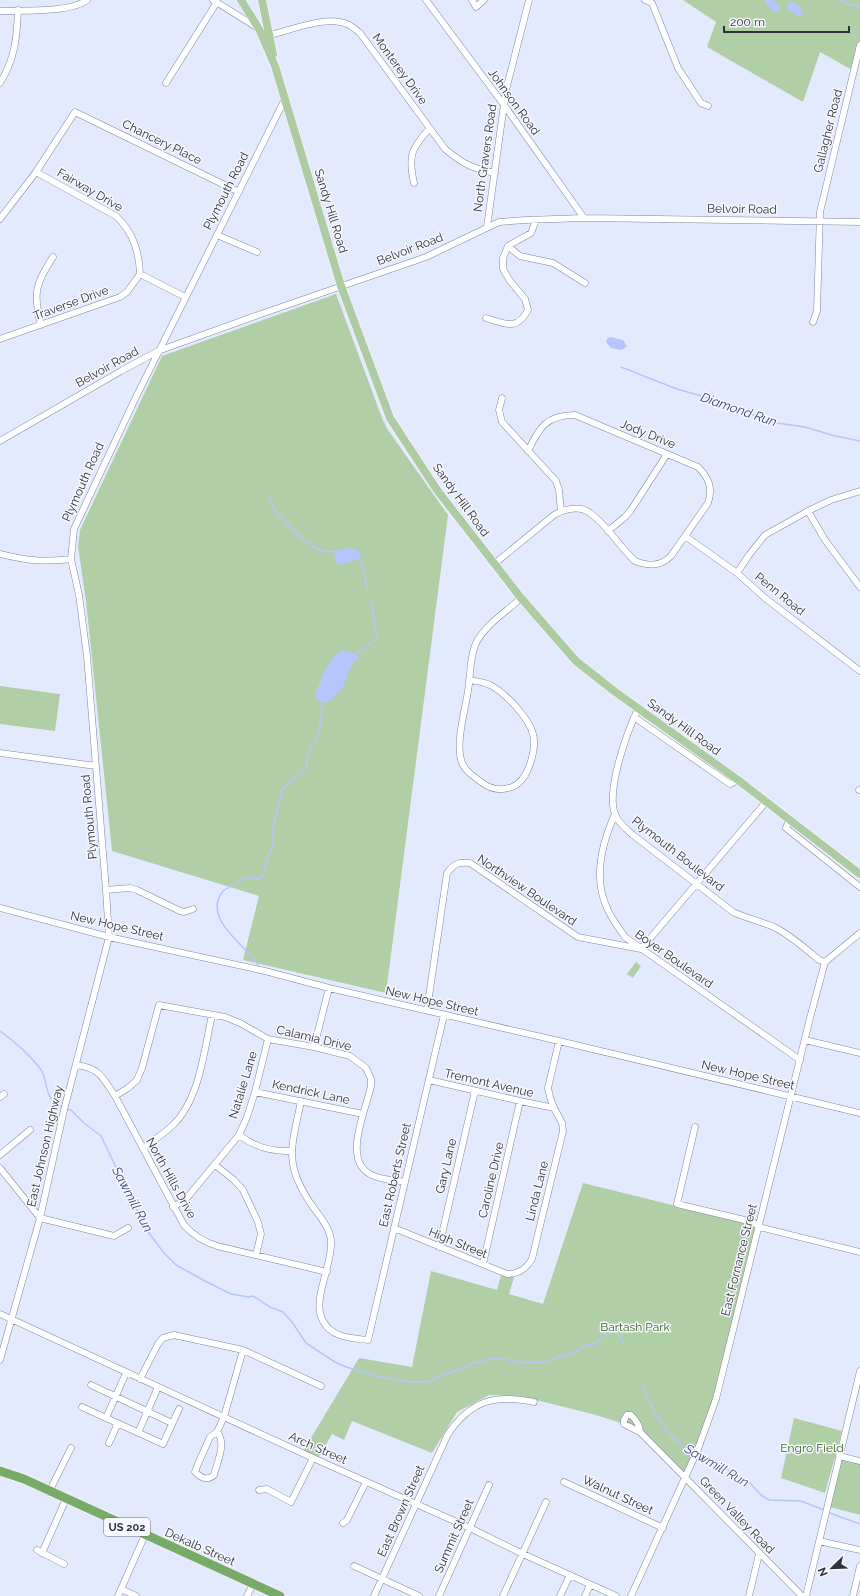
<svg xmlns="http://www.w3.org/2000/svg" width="860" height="1596" font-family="Raleway,sans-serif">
	<rect width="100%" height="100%" fill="#e4eafe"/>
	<!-- green -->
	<path fill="#b0cfa7" d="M683,0H860V45L854,71L820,52L803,102L707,47L716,22Z
		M336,294L382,418L388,430L448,515L386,993L243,960L259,896L112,851L86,601L78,546L80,530L162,356Z
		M0,686L60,694L55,731L0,724Z
		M636,962L641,966L633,978L627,974Z
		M583,1183L757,1226L716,1399L686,1476L640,1432L624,1424L596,1415L520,1396L489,1395L457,1412L432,1453L352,1421L344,1440L332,1434L317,1460L302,1453L359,1358L412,1367L431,1271L497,1290L502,1272L515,1274L509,1294L543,1304Z
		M794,1418L842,1431L825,1493L781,1478Z
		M841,1460L860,1464V1515L830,1507Z"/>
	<!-- water -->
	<path fill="#b5c5fe" d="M766,0H774L781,8L775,13L764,2Z
		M790,1L804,10L799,17L786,8Z
		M610,337L623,340L627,346L622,350L611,348L606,342L607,339Z
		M349,548L358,550L361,557C352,561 331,574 335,551Z
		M343,650L354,653L359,657C356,660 352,663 351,666C345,679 347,686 335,696C328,703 330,703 319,701L315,696C321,680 326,659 343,650Z"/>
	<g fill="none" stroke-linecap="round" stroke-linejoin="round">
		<!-- stream -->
		<path stroke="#b5c5fe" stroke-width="1.5" d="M840,0L851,5L860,7
			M621,367L677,389L726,403L770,422L805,427L835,436L860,441
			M269,497C272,513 307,546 323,551C328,552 332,551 336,552
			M359,557L362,565L368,590
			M356,655L375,640L377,637L371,601
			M258,965C246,945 201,919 223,891C226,888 237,885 243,878L260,879L263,877L266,862L274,842L272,831L280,800L281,791L305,769L307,765V756L319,733L323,700
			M0,1031C14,1041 28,1053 39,1067C50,1080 42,1101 63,1107
			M66,1109L71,1110L84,1123L101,1136L146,1229L164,1253L176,1265L205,1281L231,1294L249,1297L253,1296L270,1307L283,1312L292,1322L306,1343L335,1362L346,1367L377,1376L409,1382H427L474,1363L489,1359H503L526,1363L544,1362L576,1351L589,1344H595L605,1335L616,1330L623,1343
			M643,1387C655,1415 667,1439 695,1453
			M698,1455L716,1461L731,1472L750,1483L761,1495L769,1500L801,1501L824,1510
			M827,1512L860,1524"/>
		<defs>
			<path id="minor" d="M213,0L258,28
				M426,0L504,105L584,218
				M472,0L476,7L484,0
				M645,0L652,3L678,68L701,103L708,106
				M0,11C23,10 70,13 87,0
				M270,35C291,30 327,15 347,24C352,26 356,30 360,33L445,149C463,164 471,168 495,173
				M0,83C15,59 17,37 18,10
				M166,83L217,2
				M36,172L116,216C133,232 139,251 140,274L185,297
				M414,183C408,156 411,149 429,129
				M0,219L36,172L75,112L239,192
				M487,227L506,90L529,0
				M217,235L257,252
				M508,246L520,256L553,263L585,283
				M486,318C505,324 517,331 528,310L525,299L510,281L503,269V258L508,246L531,233L536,220
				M813,322L817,311L820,212L860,45
				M41,325C33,294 35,284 53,257
				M0,339L120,297L127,292L140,274
				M502,398L499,410L502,422L556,481L559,490L561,511
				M0,441L121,371L158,351L261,314L426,257L499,222L526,220L584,218L860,222
				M808,511L825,540L860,587
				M608,531L625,517L631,510L667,454
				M685,536L737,573L765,598L860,671
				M0,554C28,561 42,562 71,559
				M494,564L554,515C564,509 580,505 590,513C607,525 619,546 635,561C648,566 660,567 671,556L708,503C713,488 709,478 698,467L575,415C546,415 539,428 528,451
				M737,573L749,555L765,535L808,511L831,500L860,491
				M469,680C477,681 485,682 492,686C506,694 529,718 533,734C536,745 533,756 529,767C526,775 522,783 512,787C501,791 490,789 481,782C475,777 467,773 463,765C454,747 465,711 468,691C471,674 469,659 476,643C486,624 506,612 521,598
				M638,709C627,732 606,790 615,814C618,823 627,830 633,835L733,912C746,918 760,921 774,927C790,935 805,948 819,960L825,962
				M634,717L730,784L738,780
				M0,753L96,766
				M859,790H860
				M615,814C602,843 593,878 607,908C611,918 619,928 625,937L800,1060
				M789,820L786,828L860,887
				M106,890L130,888L137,890L180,911L184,912L193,909
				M0,908L109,937L265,971L329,988L559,1041L860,1113
				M427,1010L447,873C455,863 458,862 470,863L578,937L641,949L766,802
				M805,1040L860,1053
				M314,1047L329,988
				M76,1065C100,1068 102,1077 115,1096L184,1225C193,1235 204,1242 217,1246L327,1272
				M255,1092L363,1114
				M115,1096L128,1088L137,1080L142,1068L159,1005L225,1017L240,1023L268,1039L314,1047L350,1056L366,1068L371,1079V1086C366,1111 340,1163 374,1176C383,1180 395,1180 405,1182
				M0,1097L4,1094
				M301,1101C292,1146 283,1163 311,1204C319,1216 330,1227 331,1241C333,1265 311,1300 323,1321C332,1338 351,1338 368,1340L444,1015
				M554,1108L550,1097L548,1088L559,1041
				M695,1127L677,1204L753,1222L759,1227L860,1252
				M239,1135C255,1147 271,1152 291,1151
				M143,1148C153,1141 163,1134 172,1126C200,1100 204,1050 212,1015
				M0,1155L30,1130
				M215,1165L234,1180L243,1190L258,1222L261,1234L256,1255
				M0,1168L40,1218L114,1236L128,1228
				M173,1207L186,1199L239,1135L247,1117L255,1092L268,1039
				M394,1228L507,1274C519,1274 526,1269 532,1259L563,1131L562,1123L554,1108L520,1101L429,1080
				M439,1247L475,1091
				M483,1264L520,1101
				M0,1314L313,1458L470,1528L523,1554L616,1596
				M0,1360L40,1218L64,1110L109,937L106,890L87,656L79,595L71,559L74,529L136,397L285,99
				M140,1379L158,1344L163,1338L174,1335L243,1350L321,1386
				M91,1385L172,1423
				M82,1407L163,1444L179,1409
				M106,1418L126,1373
				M217,1432C227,1443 217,1462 214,1475C208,1481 201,1478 195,1472L198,1464L210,1437L217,1432L224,1417L243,1350
				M640,1432C640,1425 636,1420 631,1415H627L624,1420V1424L640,1432L802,1596
				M138,1433L158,1387
				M109,1443L118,1423
				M839,1456L860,1461
				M564,1482L663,1528
				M259,1490L267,1489L291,1502L313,1458
				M49,1492L71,1448
				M343,1523L347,1520L366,1482
				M819,1541L860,1550
				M37,1550L64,1564
				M42,1553L66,1499
				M354,1566L419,1596
				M121,1589L136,1596
				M118,1596L145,1535
				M247,1596L253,1584
				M374,1596L448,1434C471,1400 495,1394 534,1402
				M439,1596L489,1485
				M503,1596L546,1502
				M560,1596L570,1575
				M585,1596L590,1585
				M631,1596L698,1449L716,1399L810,1018L825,962L860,933
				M749,1596L759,1554
				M806,1596L860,1371
				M853,1596L860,1566"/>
			<path id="major" d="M241,0L259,29L275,66L341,286L390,418L437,490L521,598L576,661L614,691L738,780L860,874
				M262,0L273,54"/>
			<path id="highway" d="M0,1471L24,1479L280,1596"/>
		</defs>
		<!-- minor casing -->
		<use href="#minor" stroke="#7f869c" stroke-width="7"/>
		<!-- major casing -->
		<use href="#major" stroke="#fff" stroke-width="9"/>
		<!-- highway casing -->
		<use href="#highway" stroke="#fff" stroke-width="10"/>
		<!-- minor -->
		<use href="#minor" stroke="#fff" stroke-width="6"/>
		<!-- major -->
		<use href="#major" stroke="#aecca4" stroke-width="8"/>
		<!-- highway -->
		<use href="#highway" stroke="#78aa68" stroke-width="9"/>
	</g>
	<g text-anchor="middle" stroke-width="3" stroke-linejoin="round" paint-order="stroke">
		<!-- shield labels -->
		<rect fill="#f7f8fd" stroke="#6b6d75" stroke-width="1" x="104" y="1518" width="46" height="18" rx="3"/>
		<g font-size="11" font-weight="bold" fill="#2f323b">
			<text x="127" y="1531">US 202</text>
		</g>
		<!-- street labels -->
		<g font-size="12" fill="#2f323b" stroke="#f7f8fd">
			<text transform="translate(400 69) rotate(54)" y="4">Monterey Drive</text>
			<text transform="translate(514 102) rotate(54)" y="4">Johnson Road</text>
			<text transform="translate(828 131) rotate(-76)" y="4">Gallagher Road</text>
			<text transform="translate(162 142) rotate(26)" y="4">Chancery Place</text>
			<text transform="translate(485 158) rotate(-82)" y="4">North Gravers Road</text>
			<text transform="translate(90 190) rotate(30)" y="4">Fairway Drive</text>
			<text transform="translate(226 191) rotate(-63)" y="4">Plymouth Road</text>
			<text transform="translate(742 209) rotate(1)" y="4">Belvoir Road</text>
			<text transform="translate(331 211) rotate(73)" y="4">Sandy Hill Road</text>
			<text transform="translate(410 249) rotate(-21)" y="4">Belvoir Road</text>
			<text transform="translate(71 303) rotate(-20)" y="4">Traverse Drive</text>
			<text transform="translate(107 367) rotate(-29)" y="4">Belvoir Road</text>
			<text transform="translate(648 434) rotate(22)" y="4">Jody Drive</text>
			<text transform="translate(83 482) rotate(-66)" y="4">Plymouth Road</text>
			<text transform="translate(461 500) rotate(54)" y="4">Sandy Hill Road</text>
			<text transform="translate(780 594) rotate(39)" y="4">Penn Road</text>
			<text transform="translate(684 727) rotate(36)" y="4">Sandy Hill Road</text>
			<text transform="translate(89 817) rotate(-95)" y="4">Plymouth Road</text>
			<text transform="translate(678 854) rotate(38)" y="4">Plymouth Boulevard</text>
			<text transform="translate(527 890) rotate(34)" y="4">Northview Boulevard</text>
			<text transform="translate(117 926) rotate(13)" y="4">New Hope Street</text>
			<text transform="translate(674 959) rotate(35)" y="4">Boyer Boulevard</text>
			<text transform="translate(432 1001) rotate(13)" y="4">New Hope Street</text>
			<text transform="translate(314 1038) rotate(13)" y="4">Calamia Drive</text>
			<text transform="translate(748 1075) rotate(13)" y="4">New Hope Street</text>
			<text transform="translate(489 1083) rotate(13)" y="4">Tremont Avenue</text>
			<text transform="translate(243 1085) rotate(-73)" y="4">Natalie Lane</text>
			<text transform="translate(311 1092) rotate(12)" y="4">Kendrick Lane</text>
			<text transform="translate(45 1146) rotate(-77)" y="4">East Johnson Highway</text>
			<text transform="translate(446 1166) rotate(-77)" y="4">Gary Lane</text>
			<text transform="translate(395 1175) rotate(-77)" y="4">East Roberts Street</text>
			<text transform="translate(171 1178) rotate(61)" y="4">North Hills Drive</text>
			<text transform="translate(491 1180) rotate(-77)" y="4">Caroline Drive</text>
			<text transform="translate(537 1191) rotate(-76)" y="4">Linda Lane</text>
			<text transform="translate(458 1243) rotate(22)" y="4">High Street</text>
			<text transform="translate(739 1260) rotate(-76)" y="4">East Fornance Street</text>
			<text transform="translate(318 1448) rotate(24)" y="4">Arch Street</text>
			<text transform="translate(618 1495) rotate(25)" y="4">Walnut Street</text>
			<text transform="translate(401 1511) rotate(-66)" y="4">East Brown Street</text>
			<text transform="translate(737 1515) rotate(46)" y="4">Green Valley Road</text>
			<text transform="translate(454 1536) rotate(-66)" y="4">Summit Street</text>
			<text transform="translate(200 1547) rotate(24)" y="4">Dekalb Street</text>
		</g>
		<!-- park labels -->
		<g font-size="12" fill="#326421" stroke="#f7f8fd">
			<text x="635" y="1331">Bartash Park</text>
			<text x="812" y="1452">Engro Field</text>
		</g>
		<!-- water labels -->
		<g font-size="13" font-style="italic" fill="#39478a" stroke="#f7f8fd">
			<text transform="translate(739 409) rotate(19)" y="5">Diamond Run</text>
			<text transform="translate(133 1199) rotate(62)" y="5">Sawmill Run</text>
			<text transform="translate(717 1465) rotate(30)" y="5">Sawmill Run</text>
		</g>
	</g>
	<!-- north arrow -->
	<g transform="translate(832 1568) rotate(247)" stroke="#f7f8fd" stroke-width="3" paint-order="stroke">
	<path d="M0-3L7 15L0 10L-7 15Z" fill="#2f323b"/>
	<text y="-6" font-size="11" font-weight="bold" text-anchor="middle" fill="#2f323b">N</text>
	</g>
	<!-- scale -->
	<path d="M724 26v6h125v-6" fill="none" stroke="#2f323b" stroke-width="2"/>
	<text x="730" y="26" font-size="12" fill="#2f323b" stroke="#f7f8fd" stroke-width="3" paint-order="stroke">200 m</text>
</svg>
